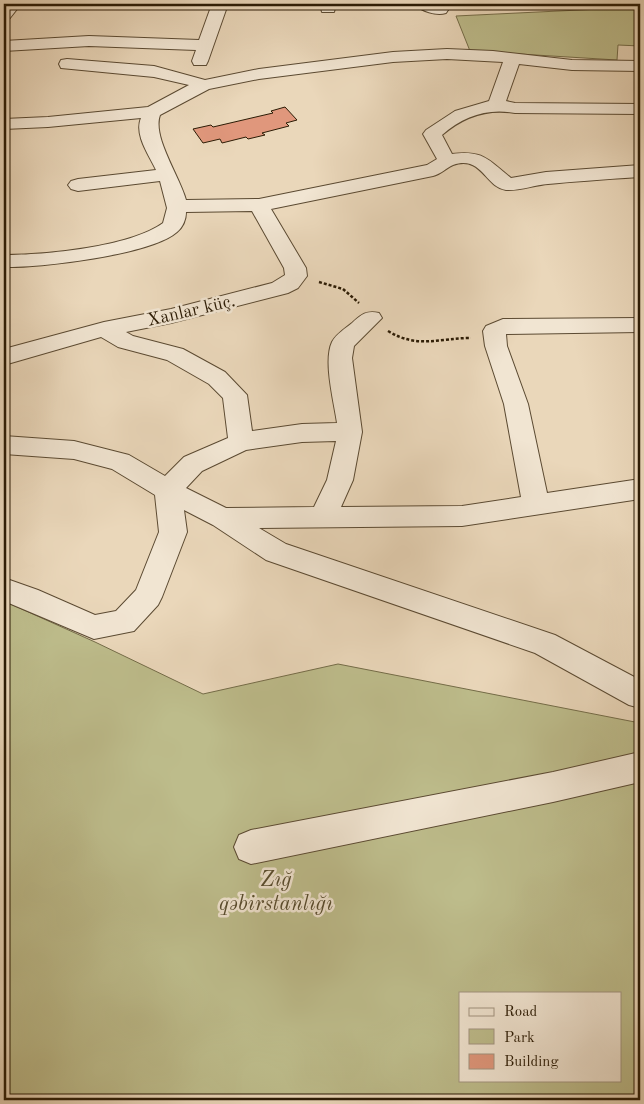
<svg xmlns="http://www.w3.org/2000/svg" width="644" height="1104" font-family="'Old Standard TT',serif">
	<rect width="100%" height="100%" fill="#ead7ba"/>
	<filter id="stains"><feTurbulence type="fractalNoise" baseFrequency=".004" numOctaves="4"/><feColorMatrix values="0 0 0 0 .2 0 0 0 0 .09 0 0 0 0 .02 0 0 0 .5 -.17"/></filter>
	<radialGradient id="worn" r=".72"><stop offset=".6" stop-color="#630" stop-opacity="0"/><stop offset="1" stop-color="#630" stop-opacity=".3"/></radialGradient>
	<!-- green -->
	<path fill="#bdbc8b" stroke="#746c48" fill-rule="evenodd" d="M599,4H640V46L618,45L617,60L470,51L456,16L600,9Z
		M4,601L95,642L203,694L338,664L640,723V1100H4ZM460,993H620V1080H460Z"/>
	<!-- building -->
	<path fill="#e0977c" stroke="#2b1b05" d="M285,107L297,120L286,123L289,126L262,133L265,135L248,139L246,137L222,143L220,139L203,143L193,129L211,125L213,127L273,113L271,111Z"/>
	<g fill="none" stroke-linecap="round" stroke-linejoin="round">
		<defs>
			<path id="minor" d="M5,4H21L10,18L4,20Z
				M212,4H228L208,61L206,65H194L192,61L196,50L89,46L4,51V41L89,36L199,40Z
				M320,4H336L334,12H322Z
				M415,4C425,3 441,1 448,10L446,13C436,16 421,11 415,4Z
				M447,49L493,51L572,60L640,61V71L572,70L519,64L506,101L515,103L640,104V114L515,113C487,108 464,116 442,135L452,154C484,150 488,160 511,178L546,172L640,165V177C609,179 579,181 548,184C535,185 519,191 506,190C485,187 482,155 453,165C446,168 441,174 433,176L271,209L306,268L307,276L298,288L288,293L171,323L126,332L133,336L183,349L225,372L247,395L252,431L302,424L337,423C334,402 323,361 332,342C336,334 346,328 352,323C361,315 366,310 379,313L382,318L354,346L352,358L362,432L353,480L341,507L462,506L521,497L504,404L485,346L483,331L486,326L503,319L640,318V332L506,334L507,346L528,404L547,493L640,479V499L462,526L259,528L286,544L555,635L640,680V708L629,705L535,653L266,560L213,525L184,510L187,532L162,597L158,605L134,631L94,639L4,601V578L38,590L95,615L116,611L136,590L159,532L155,495L112,469L74,459L4,454V436L74,441L129,455L165,476L184,457L228,438L223,398L209,384L167,360L118,347L101,337L4,365V349L104,322L171,309L272,283L285,275L284,268L252,211L186,212C186,219 183,227 177,232C151,255 39,268 4,267V255C45,255 130,247 163,223L167,208L160,181L78,191L71,189L68,185L71,181L78,179L156,170C149,155 134,135 141,118L48,127L4,129V119L48,117L148,107L189,85L154,77L61,68L59,64L61,60L67,59L154,66L205,80L259,69L393,52ZM447,59L503,62L489,101L455,111L426,130L423,134L437,159L427,165L259,199L186,200C179,175 152,137 160,115L209,89L259,79L393,62ZM336,441L327,480L314,507L226,508L186,488L202,471L246,450L302,442Z
				M640,752V782L553,802L251,864L239,859L234,847L239,835L251,830L553,772Z"/>
		</defs>
		<!-- minor casing -->
		<use href="#minor" stroke="#5b4a32" stroke-width="2"/>
		<!-- path-far1 -->
		<path stroke="#2b1b05" stroke-width="2.5" stroke-dasharray="3 2" stroke-linecap="butt" d="M319,282L343,289L359,303
			M388,331C417,349 440,338 471,338"/>
		<!-- path -->
		<path stroke="#2b1b05" stroke-width="4" stroke-dasharray="5 3" stroke-linecap="butt" d="M145,1099L159,1100"/>
		<!-- minor -->
		<use href="#minor" fill="#f1e5d2" fill-rule="evenodd"/>
	</g>
	<g text-anchor="middle" stroke-width="5" stroke-linejoin="round" paint-order="stroke">
		<!-- street labels -->
		<g font-size="18" fill="#2b1b05" stroke="#f1e5d2">
			<text transform="translate(191 310) rotate(-13)" y="6">Xanlar küç.</text>
		</g>
		<!-- near-park labels -->
		<g font-size="21" font-style="italic" fill="#574b2d" stroke="#f1e5d2">
			<text x="276" y="886">Zığ<tspan x="276" dy="24">qəbirstanlığı</tspan></text>
		</g>
	</g>
	<!-- margin -->
	<rect width="644" height="1104" fill="none" stroke="#ead7ba" stroke-width="20"/>
	<rect x="5" y="5" width="634" height="1094" fill="none" stroke="#2b1b05" stroke-width="2.5"/>
	<rect x="10" y="10" width="624" height="1084" fill="none" stroke="#2b1b05"/>
	<!-- legend -->
	<rect x="459" y="992" width="162" height="90" fill="#f1e5d2" stroke="#a29480"/>
	<rect x="469" y="1008" width="25" height="8" fill="#f1e5d2" stroke="#a29480"/>
	<text x="504" y="1016" font-size="15" fill="#2b1b05">Road</text>
	<rect x="469" y="1029" width="25" height="15" fill="#bdbc8b" stroke="#a29480"/>
	<text x="504" y="1042" font-size="15" fill="#2b1b05">Park</text>
	<rect x="469" y="1054" width="25" height="15" fill="#e0977c" stroke="#a29480"/>
	<text x="504" y="1066" font-size="15" fill="#2b1b05">Building</text>
	<rect width="100%" height="100%" filter="url(#stains)"/>
	<rect width="100%" height="100%" fill="url(#worn)"/>
</svg>
